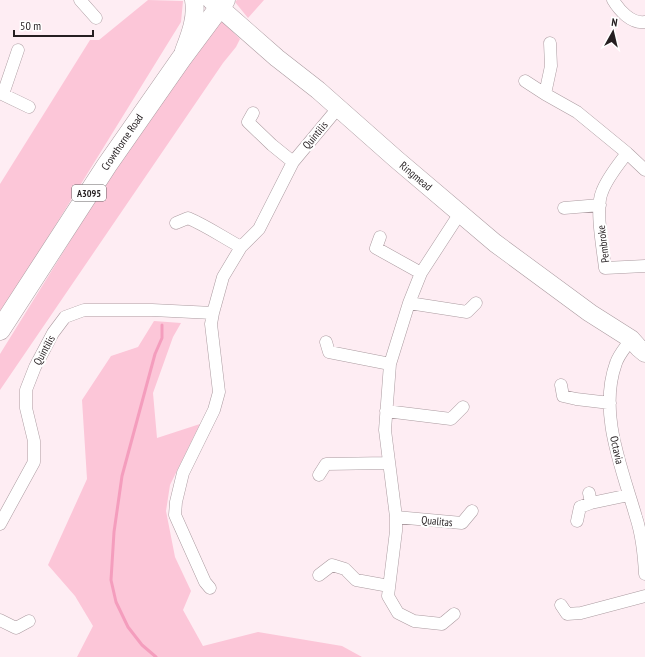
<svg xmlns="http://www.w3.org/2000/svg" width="645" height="657" font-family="'PT Sans Narrow',sans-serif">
	<rect width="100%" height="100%" fill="#feedf3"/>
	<!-- green -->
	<path fill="#fcc6d8" d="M148,0L183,1L181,22L0,315V184L90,40H99Z
		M237,0H264L248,18L235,2Z
		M218,17L240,39L236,47L223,63L0,390V354L165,88Z
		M154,321L181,323L173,337L153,393L157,438L200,424L170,485L166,511L175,557L191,591L183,610L203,646L258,632L342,646L362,657H77L93,626L75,596L48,565L87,479L82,400L111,356L138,347Z"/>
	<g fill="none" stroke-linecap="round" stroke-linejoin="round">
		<!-- stream -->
		<path stroke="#f49dbd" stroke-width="3" d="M156,657L142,645L128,627L116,602L111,580L114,532L122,476L155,354L162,338V325"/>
		<defs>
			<path id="street" d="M80,0L96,18
				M613,0C619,10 631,24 645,22
				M525,81L545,94L577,112L627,153L645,170
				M0,93L29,107
				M3,94L18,50
				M545,94L551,66L550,43
				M253,113L248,122L272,145L293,162
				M627,153C618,165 607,178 602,192C595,208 603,250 605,268L645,266
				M564,208L600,205
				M176,223L188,218C207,226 224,238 241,247
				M380,237L376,248L421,273
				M409,303L467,312L476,303
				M631,339C626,347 619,354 616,363C598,413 622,468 636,517C642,535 644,555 645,574
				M326,342L329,352L390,364
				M561,385L563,396L576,399L610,403
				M386,411L451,419L463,407
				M319,475L326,464L388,463
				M589,493L591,503L629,495
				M396,517L462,523L472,511
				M577,521L580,507L591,503
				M0,524L34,462V441L26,408V390L35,367L53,333L65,317L84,310H152L213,313
				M319,575L332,565L345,569L356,580L389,586
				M210,588L205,582L175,515L176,502L183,473L214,410L219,392L211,324L213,313L223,277L241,247L259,229L293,162L338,108
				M561,605L567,614L581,613L645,596
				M454,614L442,624L414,621L398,613L388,596L396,531V517L385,430L390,364L409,303L421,273L460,213
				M0,620L16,628L29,621"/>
			<path id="secondary" d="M211,0L277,58L318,90L396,159L495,243L590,313L631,339L639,348L645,353
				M184,51C190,35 197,18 194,0"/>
			<path id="primary" d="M0,330L107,165L181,59L225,0"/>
		</defs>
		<!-- street casing -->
		<use href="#street" stroke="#ab9ba0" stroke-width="13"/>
		<!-- secondary casing -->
		<use href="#secondary" stroke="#ab9ba0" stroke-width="19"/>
		<!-- primary casing -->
		<use href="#primary" stroke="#ab9ba0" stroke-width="21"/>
		<!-- street -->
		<use href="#street" stroke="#fff" stroke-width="12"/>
		<!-- secondary -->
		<use href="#secondary" stroke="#fff" stroke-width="18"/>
		<!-- primary -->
		<use href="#primary" stroke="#fff" stroke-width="20"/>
	</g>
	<g text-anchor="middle" stroke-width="4" stroke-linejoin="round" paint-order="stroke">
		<!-- shield labels -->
		<rect fill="#fff" stroke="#666264" stroke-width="1" x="72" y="185" width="34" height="16" rx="3"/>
		<g font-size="10" font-weight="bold" fill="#251f21">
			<text x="89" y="197">A3095</text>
		</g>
		<!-- street labels -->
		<g font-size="11" fill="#251f21" stroke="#fff">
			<text transform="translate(315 135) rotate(-50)" y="4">Quintilis</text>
			<text transform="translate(122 142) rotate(-56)" y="4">Crowthorne Road</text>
			<text transform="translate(416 176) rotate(40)" y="4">Ringmead</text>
			<text transform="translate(603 244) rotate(-97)" y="4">Pembroke</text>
			<text transform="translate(44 350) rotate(-61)" y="4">Quintilis</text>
			<text transform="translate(617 450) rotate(77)" y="4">Octavia</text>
			<text transform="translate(437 521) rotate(5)" y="4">Qualitas</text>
		</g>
	</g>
	<!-- north arrow -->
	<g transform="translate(613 32) rotate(8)" stroke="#ffffff" stroke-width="3" paint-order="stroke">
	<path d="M0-3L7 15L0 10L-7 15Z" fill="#251f21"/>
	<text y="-6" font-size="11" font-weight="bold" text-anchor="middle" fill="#251f21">N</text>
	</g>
	<!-- scale -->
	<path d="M14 30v6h79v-6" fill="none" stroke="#251f21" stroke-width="2"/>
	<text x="20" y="30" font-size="12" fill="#251f21" stroke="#ffffff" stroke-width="3" paint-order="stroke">50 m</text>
</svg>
